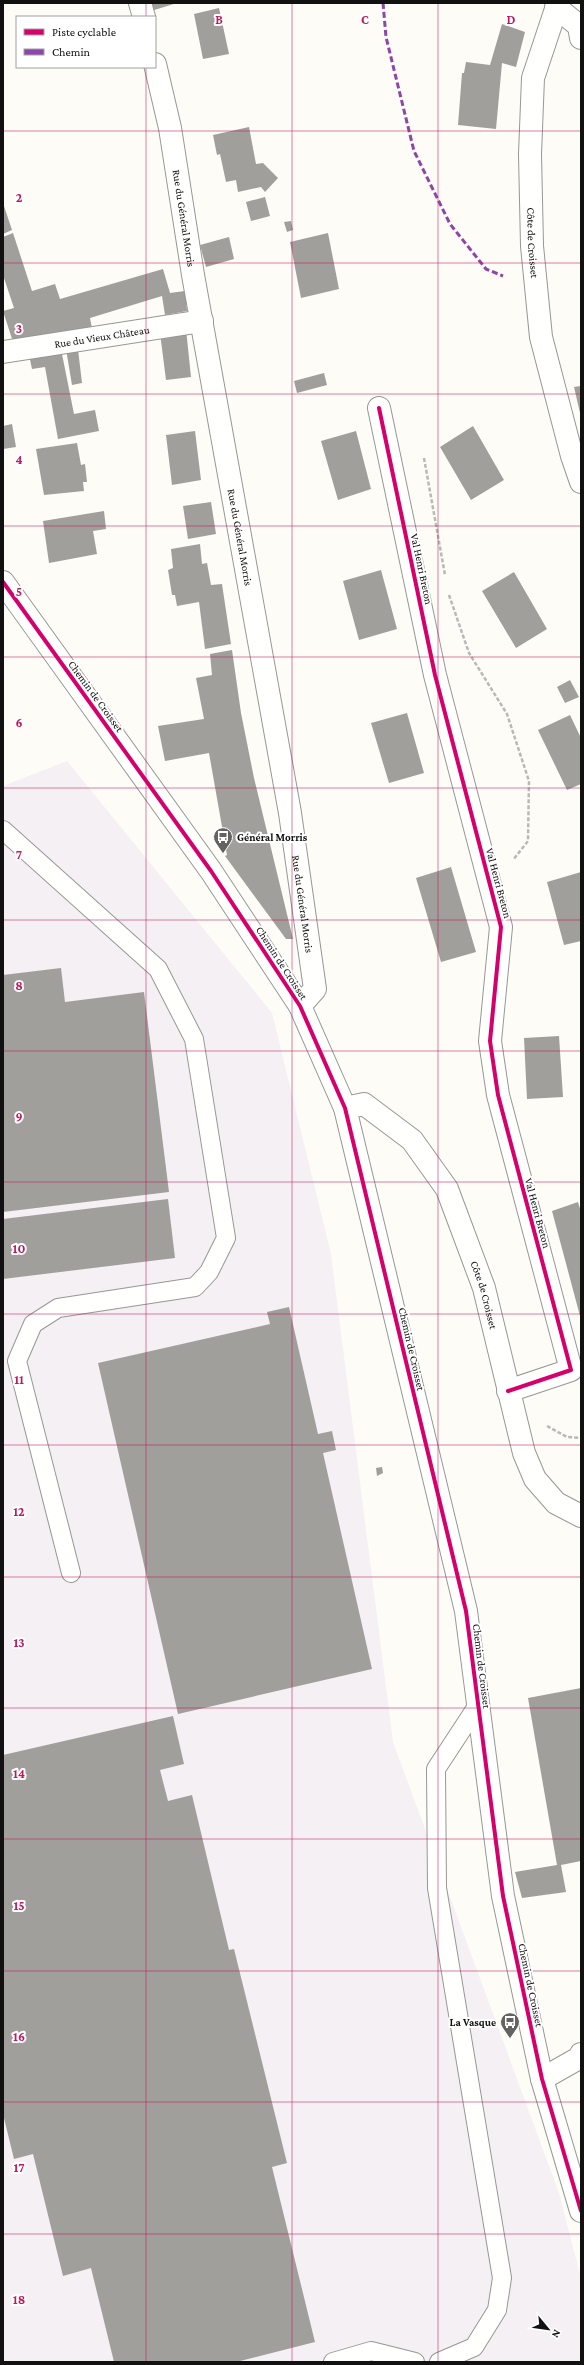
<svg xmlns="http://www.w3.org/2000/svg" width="584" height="2365" font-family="'Crimson Pro',serif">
	<rect width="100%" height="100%" fill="#fdfcf7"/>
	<!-- industrial -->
	<path fill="#f5f0f3" d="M67,761L272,1013L331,1254L393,1742L559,2193L581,2278V2362H3V786Z"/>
	<!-- building -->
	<path fill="#a19f9c" d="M149,3H177L151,11Z
		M219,8L229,54L203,59L194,14Z
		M502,24L525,32L516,67L502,63L496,129L458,125L462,73H464L466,62L490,65Z
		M249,127L256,164L263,163L278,178L265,192L261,187L238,192L236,180L226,182L220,154L217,155L213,135Z
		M265,197L270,216L251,221L246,202Z
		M3,203L12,230L3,234Z
		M291,221L293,230L287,232L284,222Z
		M13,233L32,291L55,284L60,299L163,269L170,293L185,291L187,311L165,315L162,296L90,318L92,328L13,342L3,311L14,308L3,275V237Z
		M328,233L339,289L301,298L290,242Z
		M229,237L234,259L206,267L200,245Z
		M186,329L191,377L166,380L160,333Z
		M77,341L82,383L72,385L65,343Z
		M60,344L74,414L95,410L99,431L58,439L45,367L32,369L28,350Z
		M324,373L327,385L297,393L294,381Z
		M581,386V413H580L574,387Z
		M12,424L16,447L3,449V426Z
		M473,426L504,480L471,500L440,447Z
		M195,431L201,480L172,485L166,435Z
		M356,431L371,489L338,500L321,441Z
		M77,443L81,465L85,464L87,482H83L84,491L44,495L36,449Z
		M211,502L216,534L188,539L183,506Z
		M104,511L106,529L93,531L97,554L49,563L43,521Z
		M200,544L202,564L207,563L211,585L222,584L231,644L205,649L199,602L177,606L175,595H172L168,570L173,568L171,549Z
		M381,570L397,629L359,640L343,581Z
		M514,572L547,629L516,648L482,591Z
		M232,650L241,713L254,778L293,939H286L225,856L227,855L209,753L165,761L158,726L204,719L196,678L212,675L210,654Z
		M570,680L579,697L565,703L557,687Z
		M407,713L424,773L389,783L371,723Z
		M570,715L581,738V784L567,790L538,730Z
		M451,867L476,952L441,962L416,878Z
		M581,872V941L564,945L547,882Z
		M61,968L65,1002L144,992L169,1192L3,1212V975Z
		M559,1036L563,1097L527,1099L524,1038Z
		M168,1199L175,1258L3,1279V1219Z
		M578,1202L581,1212L580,1316L552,1211Z
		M289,1307L318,1434L332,1431L336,1450L323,1453L372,1669L178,1714L98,1363L270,1324L267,1312Z
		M382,1467L383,1473L377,1476L376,1468Z
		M581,1688V1861L561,1865L566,1892L522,1898L515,1872L557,1865L528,1698Z
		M173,1716L184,1764L160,1770L168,1801L192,1795L229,1950L234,1949L287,2163L272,2167L315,2342L236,2362H114L91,2268L63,2276L33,2154L14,2159L3,2114V1755Z"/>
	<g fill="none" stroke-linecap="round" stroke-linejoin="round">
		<defs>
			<path id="service" d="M3,830L158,969L194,1039L226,1238L209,1272L195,1287L58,1308L33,1324L17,1361L71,1573
				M333,2362L371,2351L415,2362
				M439,2362L474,2347L497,2310L502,2278L437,1888L436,1769L478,1705"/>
			<g id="minor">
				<path d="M140,3L144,17"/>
				<path d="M556,7L579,26L581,38"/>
				<path id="s1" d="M155,64L170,128L193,275L290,813L315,989L300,1006"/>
				<path id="s2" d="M3,352L202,321"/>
				<path d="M379,408L435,675L501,927L490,1041L498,1095L571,1370L508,1391"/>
				<path d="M542,2079L579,2058L581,2054"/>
			</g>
			<g id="tertiary">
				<path id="s3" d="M558,3L533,78L530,154L532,246L541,337L572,456L581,482"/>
				<path d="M3,582L211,871L300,1006L345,1108L466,1611L503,1896L542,2079L581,2211"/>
				<path id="s4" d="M345,1108L364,1104L412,1140L447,1189L484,1288L524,1453L535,1479L556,1503L581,1516"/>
			</g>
		</defs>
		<!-- service casing -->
		<use href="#service" stroke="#979795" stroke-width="20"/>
		<!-- minor casing -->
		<use href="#minor" stroke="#979795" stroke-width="24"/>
		<!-- tertiary casing -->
		<use href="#tertiary" stroke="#979795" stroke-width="24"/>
		<!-- path -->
		<path stroke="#b9b9b8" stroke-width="2.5" stroke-dasharray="4 2" stroke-linecap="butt" d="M424,458L445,575
			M449,595L469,653L507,714L529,781L528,841L513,860
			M547,1426L567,1437L581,1438"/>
		<!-- service -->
		<use href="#service" stroke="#fffffe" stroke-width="18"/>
		<!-- minor -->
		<use href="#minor" stroke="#fffffe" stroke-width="22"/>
		<!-- tertiary -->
		<use href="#tertiary" stroke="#fffffe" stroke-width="22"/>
		<!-- quiet -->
		<path stroke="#8e44ad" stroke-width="3" stroke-dasharray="6 3" stroke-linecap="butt" d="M383,3L386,37L414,151L450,224L486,269L503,276"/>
		<defs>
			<path id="cycleway" d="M379,408L435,675L501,927L490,1041L498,1095L571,1370L508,1391
				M3,582L211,871L300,1006L345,1108L466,1611L503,1896L542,2079L581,2211"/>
		</defs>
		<!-- cycleway casing -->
		<use href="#cycleway" stroke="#fff" stroke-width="6"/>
		<!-- cycleway -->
		<use href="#cycleway" stroke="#d6006c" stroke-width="4"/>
	</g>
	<!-- grid -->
	<path fill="none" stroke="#c2185b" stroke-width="1" stroke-opacity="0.55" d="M146,3V17M292,3V2362M438,3V2362M146,67V2362M3,131H581M3,263H581M3,394H581M3,526H581M3,657H581M3,788H581M3,920H581M3,1051H581M3,1182H581M3,1314H581M3,1445H581M3,1577H581M3,1708H581M3,1839H581M3,1971H581M3,2102H581M3,2234H581"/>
	<!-- icons -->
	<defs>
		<symbol id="bus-pin" viewBox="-11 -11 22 30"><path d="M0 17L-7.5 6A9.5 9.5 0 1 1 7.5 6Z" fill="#646362" stroke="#fff"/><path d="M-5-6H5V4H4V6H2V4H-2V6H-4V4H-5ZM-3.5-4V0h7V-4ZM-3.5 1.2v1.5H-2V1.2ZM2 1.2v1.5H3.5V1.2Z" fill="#fff"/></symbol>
	</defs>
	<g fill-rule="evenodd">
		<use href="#bus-pin" x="212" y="826" width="22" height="30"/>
		<use href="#bus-pin" x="499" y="2011" width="22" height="30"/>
	</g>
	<g text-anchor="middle" stroke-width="4" stroke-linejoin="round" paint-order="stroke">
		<!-- street labels -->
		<g font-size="11" fill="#111" stroke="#fff">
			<text dy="4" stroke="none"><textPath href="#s1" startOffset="157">Rue du Général Morris</textPath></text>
			<text dy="4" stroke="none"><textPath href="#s3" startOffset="244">Côte de Croisset</textPath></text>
			<text dy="4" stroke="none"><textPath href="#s2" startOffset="100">Rue du Vieux Château</textPath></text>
			<text dy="4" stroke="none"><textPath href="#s1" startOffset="481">Rue du Général Morris</textPath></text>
			<text transform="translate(422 569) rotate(78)" y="4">Val Henri Breton</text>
			<text transform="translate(96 696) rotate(54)" y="4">Chemin de Croisset</text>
			<text transform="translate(499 883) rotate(75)" y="4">Val Henri Breton</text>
			<text dy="4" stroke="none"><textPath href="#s1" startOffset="853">Rue du Général Morris</textPath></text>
			<text transform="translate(282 963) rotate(57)" y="4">Chemin de Croisset</text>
			<text transform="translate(538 1213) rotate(75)" y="4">Val Henri Breton</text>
			<text dy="4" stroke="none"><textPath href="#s4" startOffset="252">Côte de Croisset</textPath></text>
			<text transform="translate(412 1349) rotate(77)" y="4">Chemin de Croisset</text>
			<text transform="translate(482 1666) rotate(83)" y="4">Chemin de Croisset</text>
			<text transform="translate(531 1985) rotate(78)" y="4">Chemin de Croisset</text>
		</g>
		<!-- poi labels -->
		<g font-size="11" font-weight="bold" fill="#111" stroke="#fff" text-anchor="start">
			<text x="237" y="841">Général Morris</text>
			<text x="496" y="2026" text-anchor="end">La Vasque</text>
		</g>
	</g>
	<g font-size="13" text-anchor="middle" font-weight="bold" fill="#c2185b" stroke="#fff" stroke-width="4" stroke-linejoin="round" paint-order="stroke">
		<text x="219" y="24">B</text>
		<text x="365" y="24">C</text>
		<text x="511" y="24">D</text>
		<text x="19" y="202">2</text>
		<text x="19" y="333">3</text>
		<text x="19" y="464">4</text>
		<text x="19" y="596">5</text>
		<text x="19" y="727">6</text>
		<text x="19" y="859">7</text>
		<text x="19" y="990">8</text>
		<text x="19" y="1121">9</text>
		<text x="19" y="1253">10</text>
		<text x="19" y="1384">11</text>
		<text x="19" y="1516">12</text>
		<text x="19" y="1647">13</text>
		<text x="19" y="1778">14</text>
		<text x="19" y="1910">15</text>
		<text x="19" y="2041">16</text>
		<text x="19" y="2172">17</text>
		<text x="19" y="2304">18</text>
	</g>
	<!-- border -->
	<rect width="584" height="2365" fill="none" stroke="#111111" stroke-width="8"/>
	<!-- legend -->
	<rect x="16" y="16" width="140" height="52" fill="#ffffff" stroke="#a0a0a0"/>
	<rect x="24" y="29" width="20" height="6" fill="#d6006c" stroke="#a0a0a0"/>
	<text x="52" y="36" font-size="12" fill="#111111">Piste cyclable</text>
	<rect x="24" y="49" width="20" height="6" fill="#8e44ad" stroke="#a0a0a0"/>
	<text x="52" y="56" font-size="12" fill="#111111">Chemin</text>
	<!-- north arrow -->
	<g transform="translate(548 2329) rotate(119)" stroke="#ffffff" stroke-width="3" paint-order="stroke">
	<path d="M0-3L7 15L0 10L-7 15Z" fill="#111111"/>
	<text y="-6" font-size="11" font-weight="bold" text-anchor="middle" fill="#111111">N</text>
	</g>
</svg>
